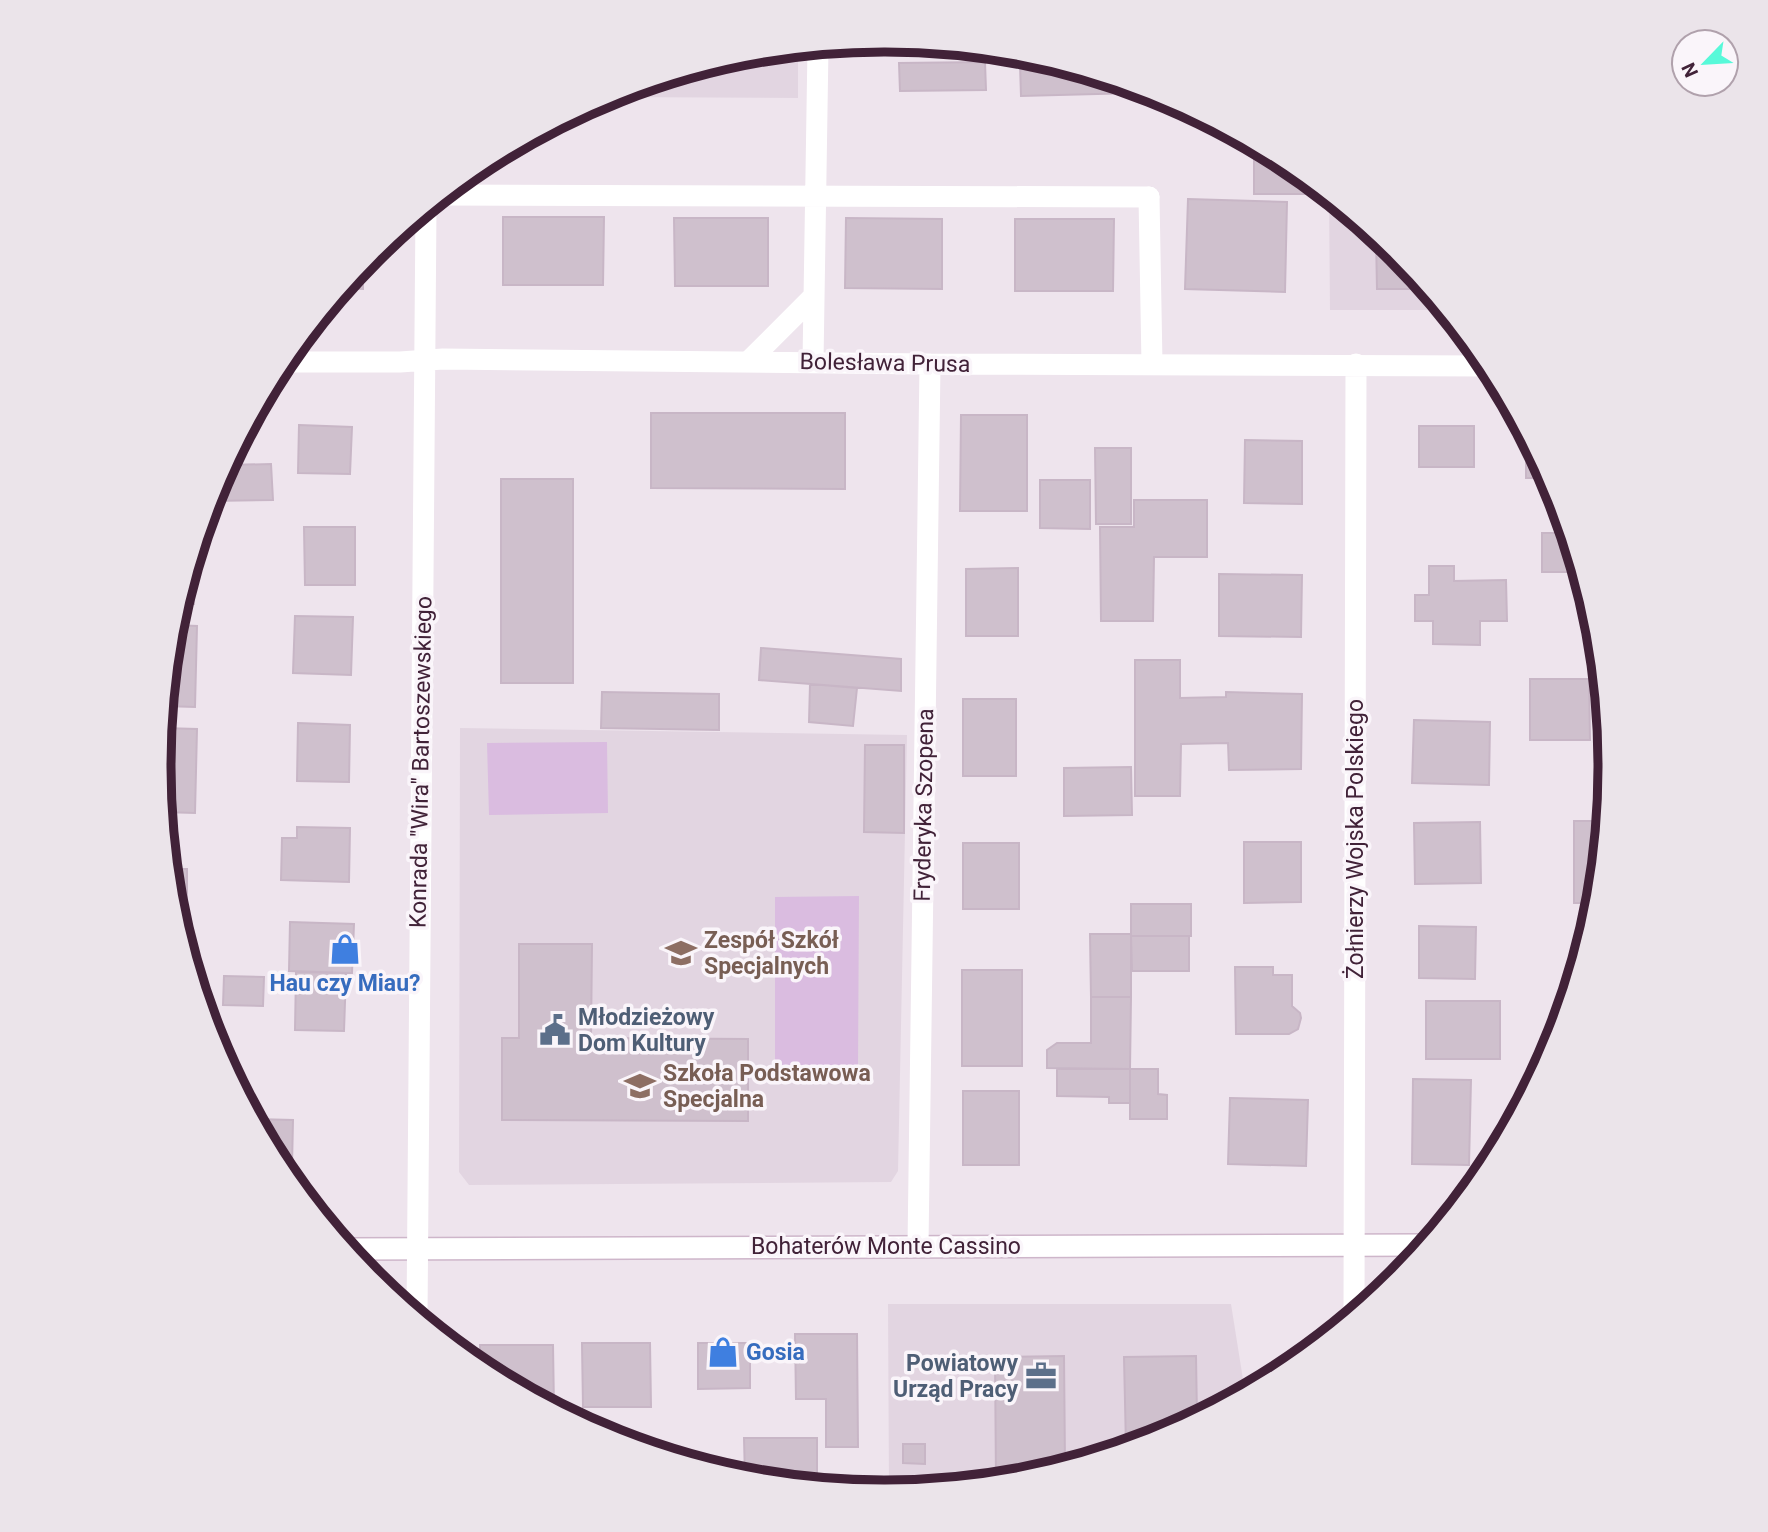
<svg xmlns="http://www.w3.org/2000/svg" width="1768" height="1532" font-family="Roboto,sans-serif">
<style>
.built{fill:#e2d5e1}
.green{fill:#dabce0}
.building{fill:#cfc0cd;stroke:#c8b6c6;stroke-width:2}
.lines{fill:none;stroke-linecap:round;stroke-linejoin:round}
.secondary-casing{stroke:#ceb6ca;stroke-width:24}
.lane{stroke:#fff;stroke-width:21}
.street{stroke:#fff;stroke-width:21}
.secondary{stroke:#fff;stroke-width:21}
.labels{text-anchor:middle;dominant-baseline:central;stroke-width:7;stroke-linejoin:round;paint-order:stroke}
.street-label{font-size:23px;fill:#412238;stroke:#faf5fa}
.education-label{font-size:23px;font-weight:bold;fill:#785e54;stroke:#faf5fa;text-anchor:start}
.shop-label{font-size:23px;font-weight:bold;fill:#366cbe;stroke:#faf5fa}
.service-label{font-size:23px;font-weight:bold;fill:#4e5e75;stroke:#faf5fa;text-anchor:start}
.rim{fill:none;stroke:#412238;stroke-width:9}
</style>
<rect width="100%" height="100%" fill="#eee4ed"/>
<path class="built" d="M798,49V98L604,97L743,54Z
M1329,197L1397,253L1444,310H1330Z
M460,728L907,735L898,1171L891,1182L469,1185L459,1172Z
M888,1304H1231L1245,1392L1161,1437L1025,1478L889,1491Z"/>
<path class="green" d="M607,742L608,813L489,815L487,743Z
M859,896L858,1069H775V897Z"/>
<path class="building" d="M985,62L986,90L900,91L899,63Z
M1056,63L1135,87V93L1021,96L1020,64Z
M1254,145L1288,163L1319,189V194H1254Z
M1188,199L1287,202L1285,292L1185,289Z
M503,217H604L603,285H503Z
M674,218H768V286H675Z
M846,218L942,219V289L845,288Z
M1015,219H1114L1113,291H1015Z
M1376,236L1397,253L1427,289H1377Z
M363,262V289L342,288Z
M651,413H845V489L651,488Z
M961,415H1027V511H960Z
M299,425L352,427L350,474L298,473Z
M1419,426H1474V467H1419Z
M1526,435L1549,478H1526Z
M1245,440L1302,441V504L1244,503Z
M1095,448H1131V524H1096Z
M271,464L273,500L210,501L214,488L226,465Z
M501,479H573V683H501Z
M1040,480H1090V529L1040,528Z
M1134,500H1207V557H1154L1153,621H1101L1100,527H1134Z
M304,527H355V585H305Z
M1542,533H1568L1580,572H1542Z
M195,549L194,604L179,603Z
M1429,566H1454V581L1506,580L1507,621H1480V645L1433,644V621H1415V595H1429Z
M1018,568V636H966V569Z
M1219,574L1302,575L1301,637L1219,636Z
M295,616L353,617L351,675L293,673Z
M172,625L197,626L195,707L164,706Z
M761,648L901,659V691L759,680Z
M1135,660H1180V698L1226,697V692L1302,694L1301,769L1229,770L1228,743L1181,744L1180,796H1135Z
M1530,679H1589L1590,740H1530Z
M810,684L857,688L853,726L809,722Z
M602,692L719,694V730L601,728Z
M963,699H1016V776H963Z
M1414,720L1490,722L1489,785L1412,783Z
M298,723L350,725L349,782L297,781Z
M162,728L197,729L195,813L163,812L158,768Z
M865,745H904V833L864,832Z
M1131,767L1132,815L1064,816V768Z
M1574,821H1604L1596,903H1574Z
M1480,822L1481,883L1415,884L1414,823Z
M297,827L350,828L349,882L281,880L282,838H297Z
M1244,842H1301V902L1244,903Z
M963,843H1019V909H963Z
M168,869H187V903H172Z
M172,903H182V940L172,907Z
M1131,904H1191V936H1131Z
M290,922L354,924L352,973L289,971Z
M1419,926L1476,927L1475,979L1419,978Z
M1090,934H1131V997H1091Z
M1131,936H1189V971H1132Z
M519,944H592L591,1038L748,1039V1121L502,1120V1038H519Z
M1235,967H1273V975H1292V1006L1300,1013L1301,1018L1298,1029L1289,1034H1236Z
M962,970H1022V1066H962Z
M296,972L346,973L344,1031L295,1030Z
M224,976L264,977L263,1006L223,1005Z
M1091,997H1131L1130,1069L1047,1068V1050L1057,1043H1091Z
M1426,1001H1500V1059H1426Z
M1057,1069H1130V1103H1109V1097L1057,1096Z
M1130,1069H1158V1094L1167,1095V1119H1130Z
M1413,1079L1471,1080L1469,1165L1412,1164Z
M963,1091H1019V1165H963Z
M1230,1098L1308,1100L1306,1166L1228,1164Z
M254,1119L293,1120L292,1166H279Z
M795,1334H857L858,1447H826V1399H796Z
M582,1343H650L651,1407H583Z
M698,1343H750V1388L698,1389Z
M480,1345H553L554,1409L480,1369Z
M1064,1356L1065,1466L1025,1478L996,1481L995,1357Z
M1196,1356L1197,1418L1161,1437L1126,1447L1124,1357Z
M744,1438H817V1485L745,1478Z
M903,1444H925V1464L903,1463Z"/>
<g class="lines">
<defs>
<path id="secondary" d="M346,1249L1425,1245"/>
</defs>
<use href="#secondary" class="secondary-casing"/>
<path class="lane" d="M1149,197L1152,364"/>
<path class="street" d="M441,195L1149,197
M281,362H400L443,359L930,364L1489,366
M748,362L814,296
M813,362L818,47
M918,1246L930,364
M1354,1315L1356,364
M417,1317L426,208"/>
<use href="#secondary" class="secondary"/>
</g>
<defs>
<symbol id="shop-bare" viewBox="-9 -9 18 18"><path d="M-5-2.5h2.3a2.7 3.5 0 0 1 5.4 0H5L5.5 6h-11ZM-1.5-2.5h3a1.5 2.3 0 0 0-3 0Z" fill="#3f7fe0" stroke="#faf5fa" stroke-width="2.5" paint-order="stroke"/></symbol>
<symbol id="school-bare" viewBox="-9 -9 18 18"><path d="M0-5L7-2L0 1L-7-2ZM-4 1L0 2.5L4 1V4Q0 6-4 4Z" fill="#8d6e63" stroke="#faf5fa" stroke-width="2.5" paint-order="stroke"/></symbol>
<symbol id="civic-bare" viewBox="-9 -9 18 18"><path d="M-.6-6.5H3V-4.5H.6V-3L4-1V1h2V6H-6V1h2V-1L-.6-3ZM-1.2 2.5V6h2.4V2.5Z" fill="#5c6f8a" stroke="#faf5fa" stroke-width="2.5" paint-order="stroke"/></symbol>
<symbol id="office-bare" viewBox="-9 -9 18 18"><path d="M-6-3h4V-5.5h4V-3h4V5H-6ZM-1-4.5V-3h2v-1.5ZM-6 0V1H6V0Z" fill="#5c6f8a" stroke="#faf5fa" stroke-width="2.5" paint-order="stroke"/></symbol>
</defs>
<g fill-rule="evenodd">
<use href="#shop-bare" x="323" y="927" width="44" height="44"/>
<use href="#school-bare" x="659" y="931" width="44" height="44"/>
<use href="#civic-bare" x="533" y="1008" width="44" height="44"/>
<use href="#school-bare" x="618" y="1064" width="44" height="44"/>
<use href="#shop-bare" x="701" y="1330" width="44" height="44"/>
<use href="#office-bare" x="1019" y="1354" width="44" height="44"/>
</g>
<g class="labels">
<g class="street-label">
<text transform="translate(885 363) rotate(1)">Bolesława Prusa</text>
<text transform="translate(421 762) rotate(-89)">Konrada "Wira" Bartoszewskiego</text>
<text transform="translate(924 805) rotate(-89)">Fryderyka Szopena</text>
<text transform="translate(1355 839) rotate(-90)">Żołnierzy Wojska Polskiego</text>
<text x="886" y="1246">Bohaterów Monte Cassino</text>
</g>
<g class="education-label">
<text x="704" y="940">Zespół Szkół<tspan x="704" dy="26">Specjalnych</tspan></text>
<text x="663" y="1073">Szkoła Podstawowa<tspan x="663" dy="26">Specjalna</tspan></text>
</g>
<g class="shop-label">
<text x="345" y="983">Hau czy Miau?</text>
<text x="746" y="1352" text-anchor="start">Gosia</text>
</g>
<g class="service-label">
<text x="578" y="1017">Młodzieżowy<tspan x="578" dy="26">Dom Kultury</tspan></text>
<text x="1018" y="1363" text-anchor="end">Powiatowy<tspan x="1018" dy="26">Urząd Pracy</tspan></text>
</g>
</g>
<path d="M0 0H1768V1532H0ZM884 52H885A713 713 0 0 1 1598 765V767A713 713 0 0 1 885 1480H884A713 713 0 0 1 171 767V765A713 713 0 0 1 884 52Z" fill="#ebe4ea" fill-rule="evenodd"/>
<path class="rim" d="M884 52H885A713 713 0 0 1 1598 765V767A713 713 0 0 1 885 1480H884A713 713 0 0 1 171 767V765A713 713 0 0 1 884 52Z"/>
<g transform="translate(1705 63) rotate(245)"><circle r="33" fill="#faf5fa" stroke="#b0a1ac" stroke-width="2"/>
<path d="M0-5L12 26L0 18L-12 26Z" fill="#57f9d9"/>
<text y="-10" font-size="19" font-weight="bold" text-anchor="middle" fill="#412238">N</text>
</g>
</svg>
